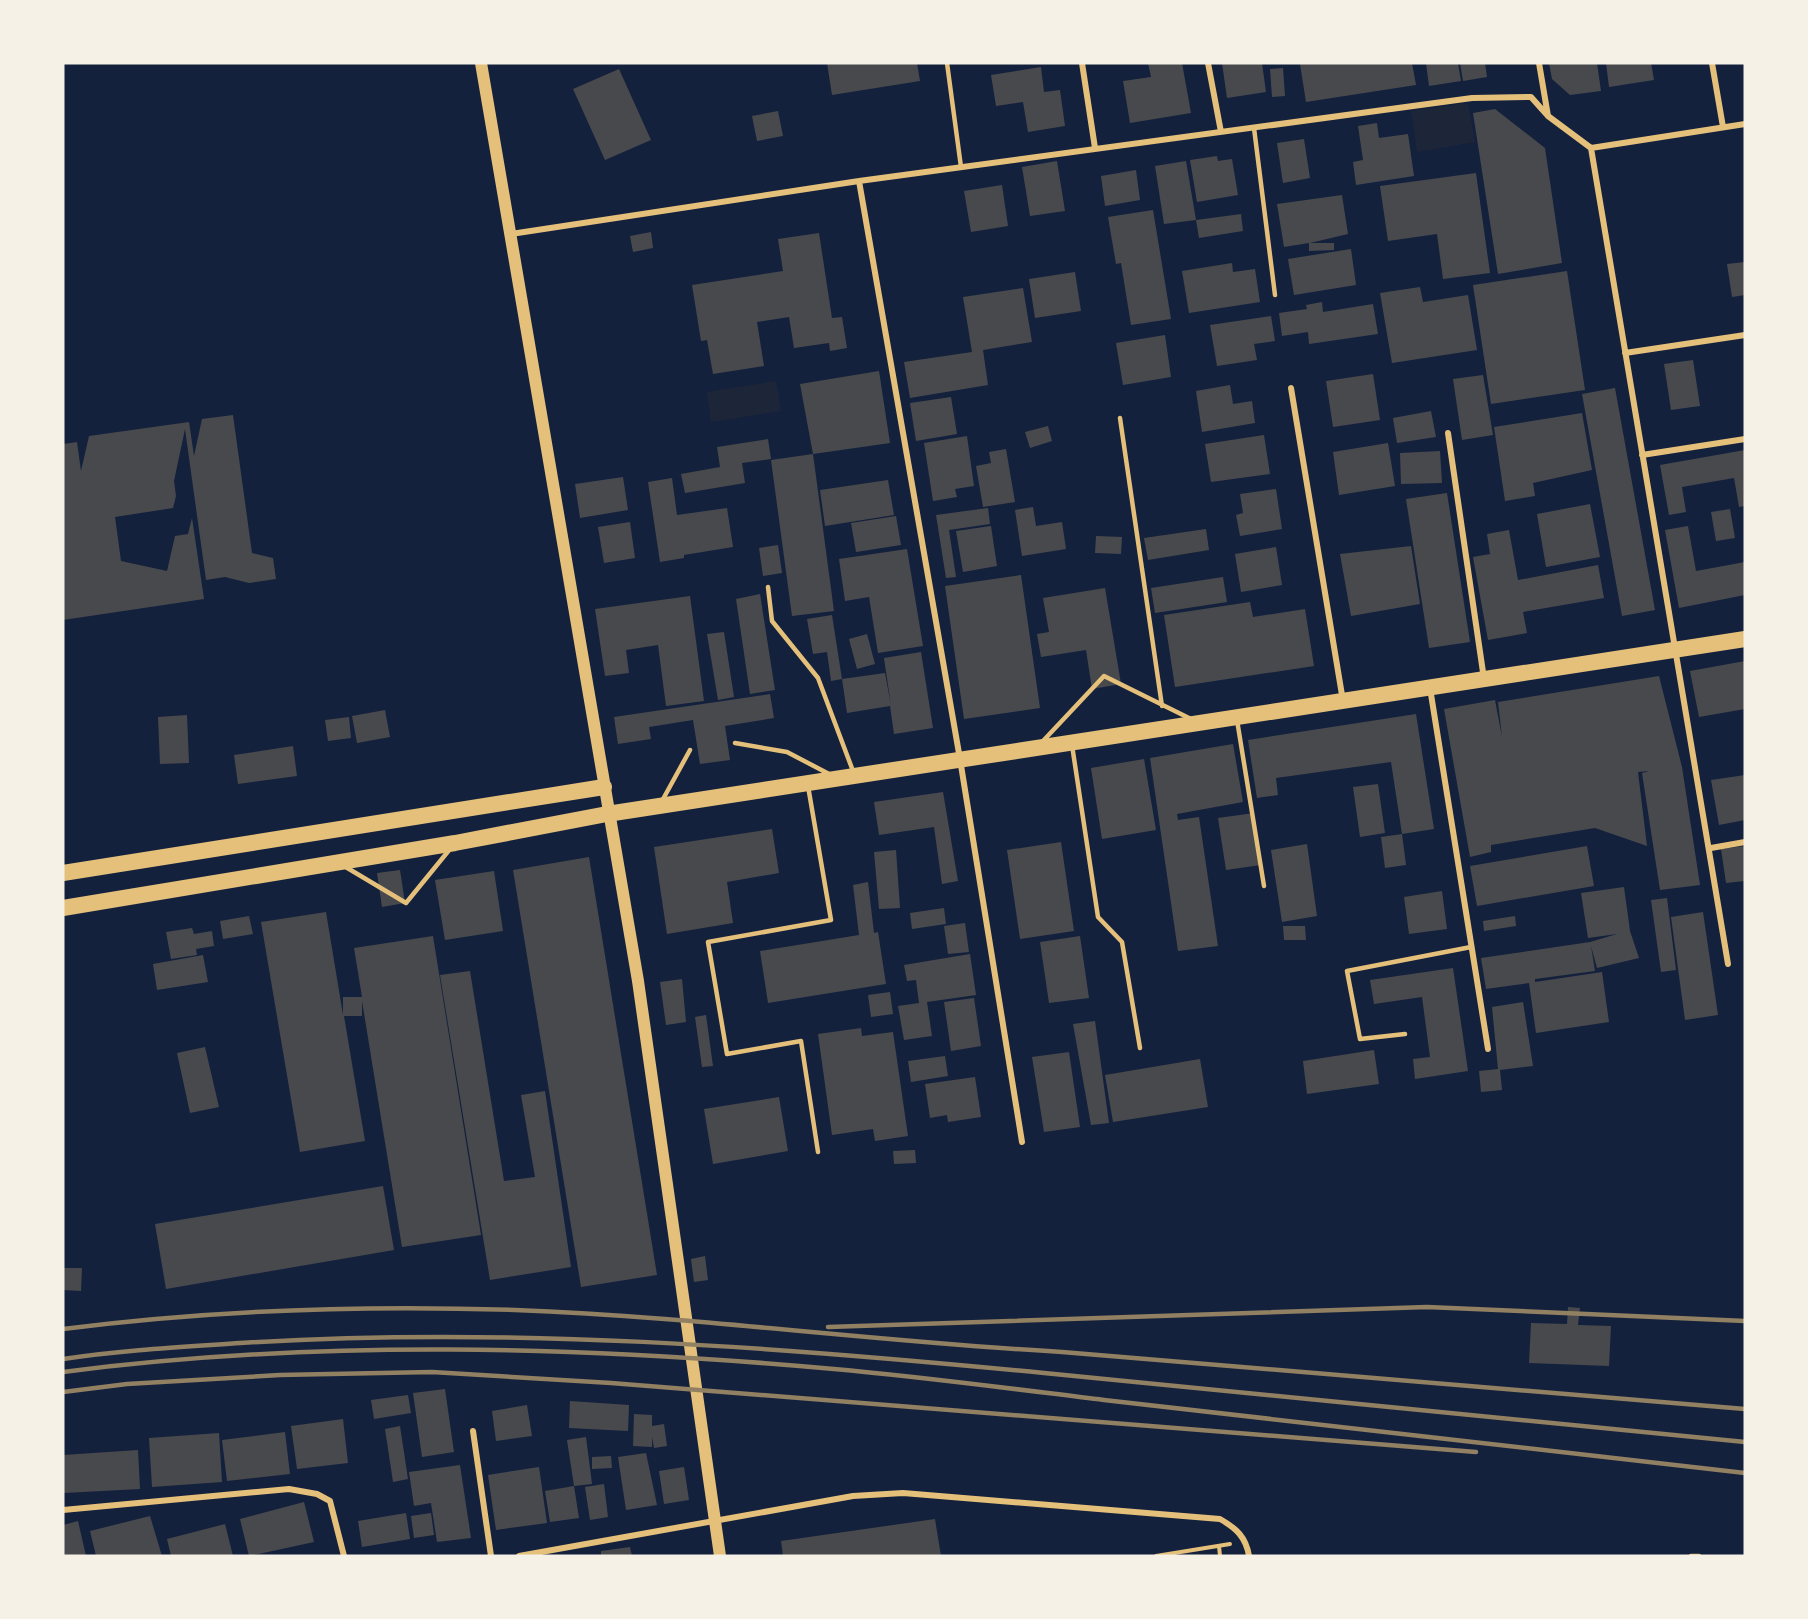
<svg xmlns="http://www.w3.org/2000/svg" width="1808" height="1619" font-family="Helvetica,sans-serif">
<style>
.green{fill:#1d2539}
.building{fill:#48494c}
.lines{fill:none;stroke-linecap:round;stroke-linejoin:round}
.path{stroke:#e5c07b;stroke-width:4}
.service{stroke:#e5c07b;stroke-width:4.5}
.minor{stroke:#e5c07b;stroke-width:6}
.secondary{stroke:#e5c07b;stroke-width:12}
.trunk{stroke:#e5c07b;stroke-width:16}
.rail{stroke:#918062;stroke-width:4.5}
</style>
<rect width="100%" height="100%" fill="#14213d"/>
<path class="green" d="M1468,103L1475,142L1417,152L1411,111Z
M776,381L781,411L711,422L707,392Z"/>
<path class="building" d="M827,63H917L920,81L832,95Z
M1148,63H1182L1191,113L1130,123L1123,81L1151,77Z
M1222,63H1262L1266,92L1227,98Z
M1412,63L1416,85L1306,102L1300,64Z
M1426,63H1458L1461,81L1429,86Z
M1460,63H1485L1487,77L1463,81Z
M1549,63H1597L1601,91L1570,95L1552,79Z
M1606,63H1651L1654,80L1609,87Z
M1041,67L1044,92L1060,90L1065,126L1028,132L1023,102L996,106L991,75Z
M1283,68L1285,96L1272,97L1270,69Z
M619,69L651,140L605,160L573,89Z
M1495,109L1545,148L1562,263L1498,274L1473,113Z
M778,111L783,136L757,141L752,116Z
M1377,123L1379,138L1408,134L1414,176L1356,185L1353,162L1363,160L1358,126Z
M1304,139L1310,178L1283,183L1277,143Z
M1217,156L1218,161L1232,159L1238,195L1197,202L1190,160Z
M1057,161L1065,211L1030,216L1022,167Z
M1186,161L1196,220L1164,224L1155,166Z
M1136,170L1140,200L1105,206L1101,176Z
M1476,173L1490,273L1443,279L1437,234L1388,241L1380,186Z
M1002,185L1008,226L971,232L964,191Z
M1342,195L1348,234L1310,243H1334V250L1309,251V243L1284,247L1277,204Z
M1153,210L1171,319L1131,325L1121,263L1116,264L1108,217Z
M1241,214L1243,231L1199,238L1196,220Z
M651,232L653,248L633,252L630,236Z
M819,233L832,318L842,317L847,348L830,351L829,343L794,348L789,317L757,322L764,366L713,374L707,340L701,341L692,285L783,271L778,239Z
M1351,249L1356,285L1294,295L1288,259Z
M1745,262V295L1732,297L1727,264Z
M1232,263L1233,272L1255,269L1260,302L1189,313L1182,271Z
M1567,271L1585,390L1491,404L1473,285Z
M1075,272L1081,311L1035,318L1029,279Z
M1420,287L1423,302L1468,295L1477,350L1392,363L1380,293Z
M1023,288L1032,342L983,350L988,385L910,398L904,362L972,352L963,297Z
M1322,302L1323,312L1373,304L1378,334L1309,344L1308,332L1282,336L1279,313L1307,309L1306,305Z
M1271,316L1275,341L1254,344L1257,360L1217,366L1210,325Z
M1165,335L1171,377L1123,385L1116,343Z
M1693,360L1700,406L1671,410L1664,364Z
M879,371L890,443L813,454L800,384Z
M1373,374L1380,420L1333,427L1326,381Z
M1483,375L1493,435L1462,440L1453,379Z
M1230,385L1233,404L1252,401L1255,423L1202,432L1196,391Z
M1615,388L1655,610L1622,616L1582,394Z
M951,397L957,434L916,441L910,403Z
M1431,411L1436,437L1397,443L1393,418Z
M1582,413L1592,470L1533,483L1535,496L1505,501L1494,427Z
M233,415L252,553L273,558L276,579L249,583L225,577L206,580L185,429L174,481L176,496L173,508L115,517L121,561L167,571L175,536L188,534L192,518L204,599L63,620V444L77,442L81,471L89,436L189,422L194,456L202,419Z
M1048,426L1052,441L1030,448L1025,432Z
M1264,435L1270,474L1211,482L1205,444Z
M967,436L974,486L955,489L957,497L933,501L924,443Z
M768,439L771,459L742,463L745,483L685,493L681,474L720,467L717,447Z
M1388,443L1395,486L1339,495L1333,452Z
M1006,449L1015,502L983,507L976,466L991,463L989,452Z
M1745,450V506L1739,507L1734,478L1682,487L1686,512L1669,515L1660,465Z
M1440,451L1442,483L1401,484L1400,453Z
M813,454L834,611L792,616L771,460Z
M623,477L628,510L580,518L575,484Z
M672,478L677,515L727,508L733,547L684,555V558L660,562L648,482Z
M888,480L894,515L825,526L820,490Z
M1276,489L1282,529L1240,536L1236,515L1243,513L1240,494Z
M1447,493L1470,642L1429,648L1406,499Z
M1590,504L1600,557L1546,567L1537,514Z
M1033,507L1036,526L1062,522L1066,549L1022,556L1015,510Z
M988,508L990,524L949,530L956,577L946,578L936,515Z
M1730,509L1735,538L1716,541L1711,512Z
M896,516L901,545L856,552L851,523Z
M630,522L635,558L604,563L598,527Z
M991,526L997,566L963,572L956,531Z
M1688,526L1696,571L1745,562V595L1679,608L1665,530Z
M1206,529L1209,550L1148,560L1144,538Z
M1509,530L1518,580L1598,565L1604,598L1523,612L1527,633L1488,640L1473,557L1490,554L1487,534Z
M1096,536L1122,537L1121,554L1095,553Z
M778,545L782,573L763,576L759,548Z
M1411,546L1420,604L1351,616L1340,554Z
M1276,547L1282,585L1241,592L1235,554Z
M907,549L923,646L878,653L869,597L845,601L839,559Z
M1021,575L1040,708L964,719L945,586Z
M1223,577L1227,602L1155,613L1151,588Z
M1105,588L1121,684L1092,689L1086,650L1041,657L1037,634L1049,632L1043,598Z
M760,594L775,690L750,694L736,599Z
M690,596L704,701L666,706L658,645L626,650L629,673L605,676L595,609Z
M1250,602L1253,617L1305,609L1314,666L1175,687L1164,615Z
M832,615L842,679L831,681L827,652L813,654L807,619Z
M724,632L734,697L718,700L707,634Z
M867,634L875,664L857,669L849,639Z
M921,652L933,728L894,734L890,706L847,713L842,679L885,673L891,706L884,658Z
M1745,661V709L1699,717L1690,671Z
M1659,676L1682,767L1700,885L1660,890L1642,773L1649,771L1638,772L1647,846L1595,828L1491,845V852L1470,857L1444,709L1495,700L1502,737L1498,702Z
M770,694L774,718L725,726L730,760L700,764L693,720L649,727L651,739L618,744L614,717Z
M385,710L390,737L357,743L352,716Z
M1416,714L1434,829L1402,834L1391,762L1276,778L1278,795L1257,798L1248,740Z
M187,715L189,763L160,764L158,717Z
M349,717L351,738L328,741L325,720Z
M1233,744L1243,802L1177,814L1178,820L1199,817L1218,946L1178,951L1150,758Z
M293,746L297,776L238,784L234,755Z
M1144,759L1156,830L1102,839L1091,768Z
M1745,775V820L1719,825L1711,780Z
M1378,784L1385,833L1360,837L1353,787Z
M943,792L958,881L942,884L934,827L879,835L874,802Z
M1254,813L1261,865L1226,870L1218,818Z
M772,829L779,873L727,882L733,923L667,934L654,847Z
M1402,834L1406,865L1385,868L1381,837Z
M1061,842L1074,931L1020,939L1007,850Z
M1307,844L1317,916L1282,922L1271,850Z
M1587,846L1594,886L1477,906L1470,866Z
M1745,846V881L1726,883L1721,849Z
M896,850L900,908L879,909L874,852Z
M589,857L657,1275L581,1287L513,870Z
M400,870L405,903L382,907L377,873Z
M494,871L503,931L445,940L435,880Z
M868,882L874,933L878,932L886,984L768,1003L760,951L859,935L853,885Z
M1624,887L1630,931L1639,958L1597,968L1591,946L1595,971L1535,979V982L1602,972L1609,1022L1536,1033L1529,983L1486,989L1481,958L1590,942L1617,934L1588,938L1581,893Z
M1442,891L1447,929L1409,934L1404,897Z
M1667,898L1676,970L1661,972L1651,900Z
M944,908L946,924L912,929L910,913Z
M326,912L343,1015V997H362L354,948L433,936L481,1235L402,1247L362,1001V1016H344L365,1141L300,1152L261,922Z
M1703,912L1718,1015L1685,1020L1671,917Z
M249,916L253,934L223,939L220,921Z
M1515,916L1516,926L1484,931L1483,921Z
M965,923L969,952L948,954L944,926Z
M1283,926H1305L1306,940H1284Z
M192,928L194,934L212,931L214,946L196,949L197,955L171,959L166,932Z
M1080,936L1089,998L1049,1003L1040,942Z
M970,954L976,995L927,1002L932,1036L904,1040L898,1006L919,1003L916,980L907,981L904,965Z
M203,955L208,982L157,990L153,964Z
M1453,968L1468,1071L1415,1079L1413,1059L1430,1057L1422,997L1374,1004L1370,980Z
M470,971L504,1181L535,1177L521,1095L545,1091L571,1267L490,1280L440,975Z
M682,979L686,1022L666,1025L660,982Z
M890,992L893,1014L871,1017L868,995Z
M974,998L981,1046L951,1051L944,1002Z
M1523,1002L1533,1066L1500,1070L1502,1090L1481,1092L1479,1071L1498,1069L1492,1007Z
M706,1015L713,1066L702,1067L695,1017Z
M1095,1021L1109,1123L1091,1125L1073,1024Z
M861,1028L862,1036L893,1032L908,1136L875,1141L873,1129L832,1135L818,1034Z
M205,1047L219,1107L190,1113L177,1053Z
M1374,1050L1379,1084L1307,1094L1303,1061Z
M1069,1052L1080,1127L1044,1132L1032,1057Z
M945,1056L948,1076L911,1082L908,1061Z
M1200,1059L1208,1107L1113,1122L1105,1075Z
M975,1077L981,1117L948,1122L947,1115L930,1118L925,1084Z
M779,1097L788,1151L713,1164L704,1109Z
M915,1150L916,1163L894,1164L893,1151Z
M383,1186L394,1250L166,1289L155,1224Z
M705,1256L708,1280L694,1282L691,1259Z
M63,1268H82L81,1291L63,1290Z
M1568,1307L1580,1308L1578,1325L1611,1326L1609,1366L1529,1363L1531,1323L1567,1324Z
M445,1389L454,1452L422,1457L413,1393Z
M408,1395L411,1413L374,1419L371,1400Z
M570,1401L629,1405L628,1431L569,1428Z
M527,1405L532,1436L496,1441L492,1411Z
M634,1414L652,1415V1426L664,1424L667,1446L654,1448L652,1437V1447L633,1446Z
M343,1419L348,1463L297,1469L291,1426Z
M400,1426L408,1479L393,1482L385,1429Z
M285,1432L290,1474L227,1481L222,1440Z
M219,1433L222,1482L152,1487L149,1438Z
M586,1437L592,1484L574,1486L579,1518L550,1522L545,1491L574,1486L567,1440Z
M138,1450L140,1489L64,1493L63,1455Z
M646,1453L657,1505L626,1510L618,1457Z
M611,1456L612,1468L592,1469V1457Z
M460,1465L471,1538L437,1542L431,1503L414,1506L409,1472Z
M539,1467L547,1523L496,1530L488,1475Z
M684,1467L689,1500L664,1504L659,1471Z
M604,1484L608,1517L590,1520L585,1487Z
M304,1502L314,1542L249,1556L240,1519Z
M406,1513L410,1539L362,1547L358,1521Z
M431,1513L434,1535L414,1538L411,1516Z
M150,1516L162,1556H96L90,1531Z
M935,1519L941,1556H783L781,1541Z
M78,1521L86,1556H63V1525Z
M225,1524L233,1556H171L167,1539Z
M630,1547L632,1556H601V1551Z"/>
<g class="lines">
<path class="path" d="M1219,1546L1220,1556
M1156,1556L1230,1544"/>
<path class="service" d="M947,63L961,167
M1254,128L1275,295
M1120,418L1162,706
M768,587L772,621L818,678L853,771
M1237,720L1264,886
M1043,741L1104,676L1191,719
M735,743L787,752L831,775
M1072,745L1098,917L1122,942L1140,1048
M808,786L831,920L708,942L727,1054L801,1041L818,1152
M662,801L690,750
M344,866L406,903L450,849
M1405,1034L1360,1039L1347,971L1471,947
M1691,1556H1699"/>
<path class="minor" d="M1082,63L1095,148
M1208,63L1221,132
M1539,63L1548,116
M1712,63L1723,127
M1591,148L1745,124
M859,181L960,759L1022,1142
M511,234L859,181L1472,98L1531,97L1548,116L1591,148L1728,964
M1625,353L1745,335
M1291,388L1343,701
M1448,433L1484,679
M1642,455L1745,439
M1430,688L1488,1049
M1711,848L1745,842
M473,1431L491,1556
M63,1510L289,1489L317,1494L330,1501L344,1556
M519,1556L853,1496L903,1493L1220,1519C1236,1528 1246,1537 1249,1556"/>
<path class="secondary" d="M481,63L638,981L720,1556"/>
<path class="trunk" d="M63,873L604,787
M63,908L455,843L607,814L1745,639"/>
<path class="rail" d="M828,1327L1427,1307L1745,1321
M63,1329C212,1310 365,1305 515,1310C698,1317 880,1342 1062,1352L1745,1409
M63,1359C122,1350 181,1347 240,1343C509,1326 777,1347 1044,1373C1278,1396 1511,1419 1745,1442
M63,1372C318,1339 579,1346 834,1369C924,1377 1014,1389 1104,1400C1318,1424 1531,1449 1745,1473
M63,1392L127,1384L280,1375L432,1372L611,1383L1476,1452"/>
</g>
<rect width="1808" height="1619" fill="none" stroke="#f6f1e7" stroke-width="129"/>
</svg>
